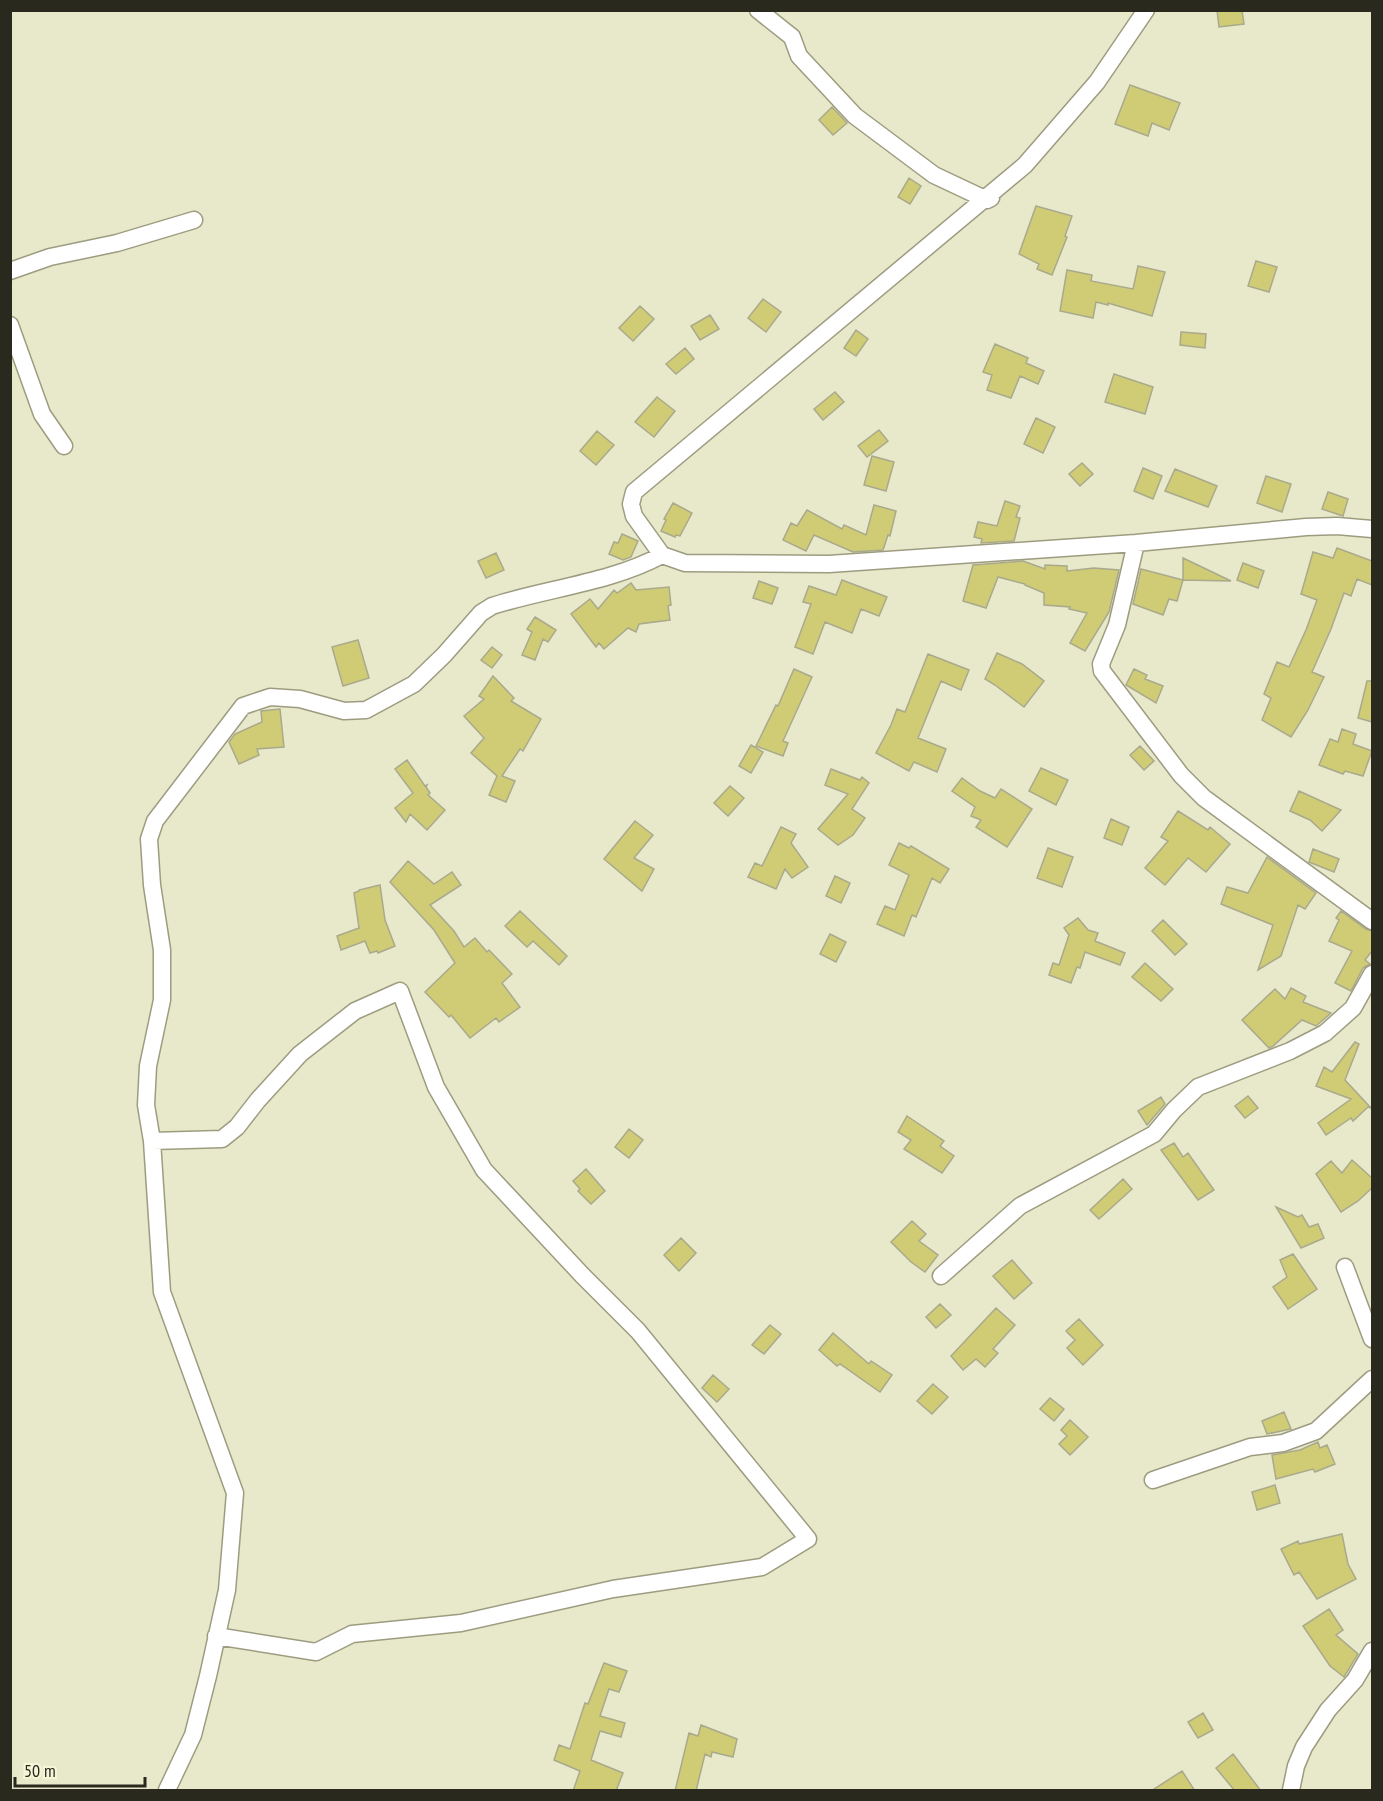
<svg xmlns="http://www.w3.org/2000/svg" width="1383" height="1801" font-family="'PT Sans Narrow',sans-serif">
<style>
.building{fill:#d0cc76;stroke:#a9a98c;stroke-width:1.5}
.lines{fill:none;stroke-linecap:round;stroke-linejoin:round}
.street-casing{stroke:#9d9c80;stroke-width:19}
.street{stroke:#fff;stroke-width:16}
</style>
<rect width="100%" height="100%" fill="#e8e8ca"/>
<path class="building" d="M1217,10H1242L1244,24L1219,27Z
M1130,85L1180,103L1169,130L1152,123L1148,136L1115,124Z
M832,107L847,123L833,135L819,120Z
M909,178L921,186L910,204L898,197Z
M1036,206L1072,216L1065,236L1067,237L1052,275L1037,269L1039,264L1019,254Z
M1256,261L1277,267L1269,292L1248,286Z
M1138,266L1165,272L1152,316L1108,303V305L1096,302L1093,318L1060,311L1067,270L1092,275L1091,281L1133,289Z
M763,299L781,312L766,332L748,318Z
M640,306L654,319L633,341L619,328Z
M710,315L719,329L700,340L691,326Z
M856,330L868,339L856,356L844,348Z
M1181,332L1206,334L1205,348L1180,345Z
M995,344L1028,358L1026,363L1044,371L1038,384L1020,376L1011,398L987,390L992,375L983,372Z
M685,348L694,359L676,374L666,364Z
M1114,374L1153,387L1145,414L1105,402Z
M835,392L844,402L823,420L814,409Z
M657,397L675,411L654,437L635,422Z
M1036,418L1055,427L1043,453L1024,444Z
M879,430L888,441L867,457L858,446Z
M597,431L614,445L596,465L580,451Z
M872,456L894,462L886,491L864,485Z
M1082,463L1093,474L1080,486L1069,474Z
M1143,468L1162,476L1153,499L1134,491Z
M1175,469L1217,486L1208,507L1165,491Z
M1266,476L1291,484L1282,512L1257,503Z
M1328,492L1348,499L1343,516L1322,509Z
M1005,501L1020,506L1016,517L1020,518L1014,541L981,543L982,539L974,537L978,522L997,526Z
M673,503L692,513L680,536L676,535L675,537L661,531L666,520L664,519Z
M874,505L896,511L890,536L888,535L883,550L853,552L814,535L806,551L783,540L791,523L797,526L807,510L842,529L844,525L866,535Z
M622,534L638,541L631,557L623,560L609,554L614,542L618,543Z
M1337,548L1372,561V585L1357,579L1351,596L1344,593L1331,629L1312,672L1324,677L1308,710L1291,737L1262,720L1271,698L1264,694L1277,662L1289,667L1306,630L1317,600L1301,594L1313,552L1333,558Z
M496,553L504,570L486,578L478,561Z
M1183,558L1231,581L1183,580Z
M1023,561L1045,569V565L1067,566V571L1094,568L1119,570L1109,612L1085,651L1070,643L1087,613L1069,609L1070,607L1044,605V593L1025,585V584L998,577L986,608L963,601L973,565Z
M1243,563L1264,571L1258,588L1237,580Z
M1141,569L1183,580L1177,601L1169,599L1163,615L1133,604Z
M842,580L887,597L879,616L861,609L852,633L825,622L813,654L795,647L811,604L803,602L809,586L836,595Z
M759,581L778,588L772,604L753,598Z
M631,583L636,590L669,587L671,605L668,606L670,620L639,624L636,632L628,628L604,649L599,643L596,647L571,614L590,599L598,609L614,590L617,593Z
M535,617L556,630L548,642L543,639L535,660L522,655L532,632L527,629Z
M358,640L369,678L343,686L332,647Z
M492,647L502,655L492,668L481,660Z
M997,653L1022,664L1044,681L1024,707L995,685L985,679Z
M928,654L969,670L961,690L941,681L918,738L946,749L937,772L914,762L909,771L876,753L891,725L897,709L905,712Z
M794,669L812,677L783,741L788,743L783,756L756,746L776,705L778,706Z
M1134,669L1147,675L1145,679L1163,686L1156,703L1126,685Z
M493,676L514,698L511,701L541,719L523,751L520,749L502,776L515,781L506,802L489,795L497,776L471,753L484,738L464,716L484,699L479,696Z
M1367,681H1372V722L1358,718Z
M280,709L284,747L257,749L259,755L239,764L229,742L235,734L262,722L261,711Z
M1342,729L1356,734L1353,744L1372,751L1363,776L1345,771L1343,774L1319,765L1330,739L1338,742Z
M751,745L763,752L751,773L739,766Z
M1140,746L1154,761L1144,770L1130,755Z
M407,760L425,786L427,785L426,787L430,793L428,795L445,810L427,830L410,814L406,822L395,808L413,793L395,769Z
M1041,768L1068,780L1056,805L1029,791Z
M831,769L860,780L862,777L869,783L852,809L865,818L853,835L838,845L818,829L848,794L825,785Z
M962,778L980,791L995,798L1001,789L1032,809L1007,847L976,827L981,820L971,816L975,807L952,791Z
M730,786L744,798L728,816L714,803Z
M1299,791L1341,810L1322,831L1310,820L1290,811Z
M1178,811L1208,830L1210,827L1230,844L1206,872L1188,858L1165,885L1145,868L1168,841L1161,837Z
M1111,819L1129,827L1122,845L1104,838Z
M635,821L653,835L634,858L654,869L642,891L604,859Z
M781,827L796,834L791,843L808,867L792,878L785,869L776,889L748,877L755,863L762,866Z
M899,843L909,848L911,846L949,869L940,883L932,878L916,917L912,915L904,936L877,924L885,906L895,910L909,875L889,865Z
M1048,848L1073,857L1062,887L1037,878Z
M1313,849L1339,859L1334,872L1309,862Z
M1267,857L1316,893L1305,909L1298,905L1281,956L1258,970L1273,925L1221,904L1227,887L1248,893Z
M408,861L434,884L452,872L461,885L430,905L454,931L464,947L475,938L487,952L489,950L512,974L502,983L520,1007L499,1022L496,1018L470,1038L451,1015L449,1017L425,992L455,963L434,930L390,882Z
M835,876L850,883L841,903L826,896Z
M380,885L385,920L395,946L378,953L377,951L370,953L365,941L341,950L337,936L359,928L354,893L359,891V890Z
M520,911L567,956L559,965L533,941L527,947L505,926Z
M1341,911L1366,929L1372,931V951L1365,960L1370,964L1363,968L1351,991L1335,983L1352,951L1329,941L1339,920L1336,918Z
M1078,918L1088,930L1098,933L1095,941L1125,953L1120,965L1085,952L1080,968L1077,967L1071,983L1049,975L1053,963L1059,965L1069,935L1064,928Z
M1163,920L1187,944L1175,955L1152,931Z
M830,934L846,942L836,962L820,954Z
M1145,963L1173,989L1161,1001L1132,977Z
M1291,988L1306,996L1303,1002L1331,1013L1316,1026L1302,1020L1273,1046L1269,1048L1242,1020L1275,989L1285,999Z
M1355,1042L1359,1044L1345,1080L1371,1108L1368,1107L1353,1121L1351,1118L1326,1135L1318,1123L1351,1099L1316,1086L1324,1067L1332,1072Z
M1248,1096L1258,1108L1245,1118L1235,1106Z
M1161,1097L1165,1104L1147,1125L1138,1111Z
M907,1116L944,1141L940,1146L954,1156L942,1173L904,1149L911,1140L898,1132Z
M629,1129L643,1140L629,1158L615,1147Z
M1174,1143L1183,1157L1188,1153L1214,1190L1198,1200L1161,1150Z
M1352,1160L1372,1178V1188L1358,1201L1341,1212L1316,1174L1331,1161L1342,1173Z
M586,1169L605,1191L591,1204L578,1191L580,1189L573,1181Z
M1123,1179L1132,1189L1099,1219L1090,1210Z
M1276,1207L1298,1217L1302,1215L1309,1227L1318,1224L1324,1238L1301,1248Z
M912,1221L926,1234L919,1241L938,1255L925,1272L911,1262L891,1242Z
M681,1238L696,1253L679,1271L664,1255Z
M1293,1254L1317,1289L1288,1309L1273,1287L1287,1277L1280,1260Z
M1012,1260L1032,1283L1014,1299L993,1276Z
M940,1304L951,1315L936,1328L926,1317Z
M996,1308L1015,1325L993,1349L998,1353L985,1367L976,1359L963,1370L951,1356Z
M1079,1319L1103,1345L1083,1365L1067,1348L1075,1340L1066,1331Z
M770,1325L781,1334L764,1354L752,1345Z
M833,1333L869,1364L871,1361L892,1375L880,1392L840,1364L837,1366L819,1350Z
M713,1375L729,1389L717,1402L702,1388Z
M933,1384L948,1397L932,1414L917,1401Z
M1050,1398L1064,1409L1054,1421L1040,1409Z
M1284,1412L1291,1429L1267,1434L1262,1421Z
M1070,1420L1088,1437L1070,1455L1059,1444L1067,1436L1061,1430Z
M1318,1442L1320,1448L1327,1445L1335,1464L1315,1472L1313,1469L1276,1479L1272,1455L1300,1450Z
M1275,1485L1280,1503L1257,1510L1252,1492Z
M1342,1534L1348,1564L1356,1579L1317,1599L1299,1572L1294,1575L1281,1549L1298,1541L1299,1544Z
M1329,1609L1343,1630L1336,1635L1358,1654L1344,1677L1330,1666L1303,1626Z
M604,1663L627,1671L619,1692L609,1689L600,1716L625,1723L621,1737L600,1731L591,1760L623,1773L616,1791H573L580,1771L554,1760L559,1745L570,1749L585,1703L588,1704Z
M1203,1713L1213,1730L1198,1738L1188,1722Z
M701,1725L737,1739L733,1757L712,1752L711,1757L705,1754L696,1791H675L689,1733L698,1736Z
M1233,1754L1261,1791H1235L1216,1768Z
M1182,1771L1195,1791H1151Z"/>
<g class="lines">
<defs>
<path id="street" d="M758,10L792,37L799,56L855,116L934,175L987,200L991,198
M1146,10L1097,82L1025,165L634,492L631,504L634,516L662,555L685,563L829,564L1136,543L1306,527L1337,526L1372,529
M10,271L50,257L117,243L194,220
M10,325L42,414L64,446
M1136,543L1117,625L1101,664L1102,671L1181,775L1204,798L1372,921
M152,1141L222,1139L237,1127L258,1100L300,1054L355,1011L400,991L436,1087L484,1170L582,1275L638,1331L808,1539L762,1567L613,1589L461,1623L352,1634L316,1652L216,1636
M1345,1267L1372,1339
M941,1276L1020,1206L1154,1134L1174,1110L1198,1087L1290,1051L1325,1033L1353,1008L1372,974
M1153,1480L1250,1447L1283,1443L1316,1431L1372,1379
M167,1790L193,1735L208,1676L227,1590L235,1493L162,1292L152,1141L146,1105L148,1066L162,1000V950L152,885L149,839L155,821L243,706L270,697L300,699L344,711L366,710L414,684L444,655L481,613L492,606C548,588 610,583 662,555
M1291,1790L1296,1766L1304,1747L1328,1710L1355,1680L1372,1651"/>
</defs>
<use href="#street" class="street-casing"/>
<use href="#street" class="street"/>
</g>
<rect width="1383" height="1801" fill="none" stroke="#2a291e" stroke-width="24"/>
<path d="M15 1777v9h130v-9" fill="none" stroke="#2a291e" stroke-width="3"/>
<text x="24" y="1777" font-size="18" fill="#2a291e" stroke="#f5f5d7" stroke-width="4.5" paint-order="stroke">50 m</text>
</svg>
